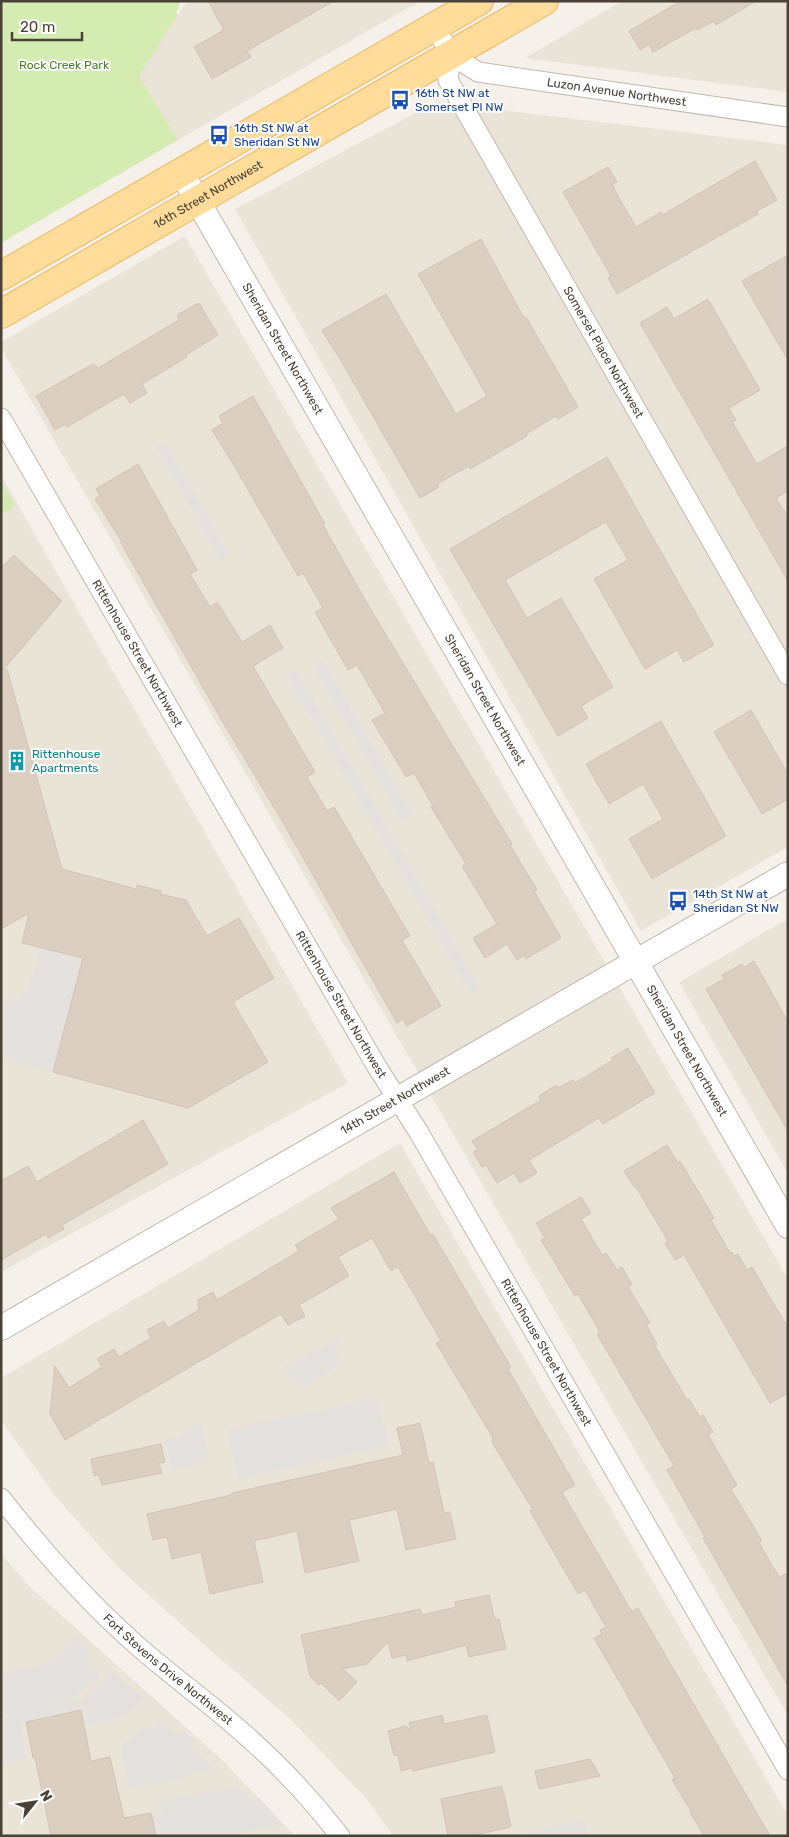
<svg xmlns="http://www.w3.org/2000/svg" width="789" height="1837" font-family="Rubik,sans-serif">
<style>
.residential{fill:#eae3d8}
.green{fill:#d4ebb1}
.parking{fill:#e4e1de}
.building{fill:#dbcfc2;stroke:#d3c4b1}
.lines{fill:none;stroke-linecap:round;stroke-linejoin:round}
.minor-casing{stroke:#c2b9ac;stroke-width:21}
.tertiary-casing{stroke:#c2b9ac;stroke-width:26}
.primary-casing{stroke:#e9b964;stroke-width:30}
.minor{stroke:#fff;stroke-width:19}
.tertiary{stroke:#fff;stroke-width:24}
.primary{stroke:#ffdc99;stroke-width:28}
.labels{text-anchor:middle;dominant-baseline:central;stroke-width:4;stroke-linejoin:round;paint-order:stroke}
.park-label{font-size:12px;fill:#4d7f27;stroke:#fff}
.street-label{font-size:12px;fill:#4a4237;stroke:#fff}
.transit-label{font-size:12px;fill:#164399;stroke:#fff;text-anchor:start}
.culture-label{font-size:12px;fill:#0d838f;stroke:#fff;text-anchor:start}
</style>
<rect width="100%" height="100%" fill="#f5f1ea"/>
<path class="residential" d="M187,1H420L178,140L139,76Z
M622,1H788V92L525,58Z
M436,102L788,145V847L641,931L235,209Z
M185,236L788,1279V1716L1,348V342Z
M1,475L348,1083L1,1272Z
M788,919V1174L679,982Z
M400,1143L788,1816V1836H393L366,1798L289,1718L203,1644L120,1569L56,1497L1,1420V1378Z
M1,1554L30,1587L220,1758L295,1836H1Z"/>
<path class="green" d="M1,1H181L176,13L178,15L139,76L178,140L1,243Z
M1,481L15,505L1,515Z"/>
<path class="parking" d="M159,444L167,446L230,555L220,560L155,446Z
M323,660L398,789L414,814L402,821L313,666Z
M297,671L480,988L470,993L287,676Z
M239,918L274,978L233,1002L268,1062L188,1108L11,1061L1,1051V1005L22,995L28,990L41,948L83,958L90,936H207Z
M340,1337L344,1344L335,1349L342,1363L300,1388L284,1367Z
M378,1398L389,1446L238,1479L227,1430Z
M200,1422L202,1432L211,1460L172,1471L164,1441L173,1439Z
M76,1637L90,1651L86,1658L99,1677L73,1698L64,1703L40,1709L80,1700L94,1690L112,1671L145,1698L128,1714L116,1719L84,1725L80,1710L39,1718V1716H37V1720L20,1723L27,1759L1,1764V1720L12,1718L10,1713L1,1715V1674L46,1663L61,1653Z
M161,1720L178,1734L183,1731L196,1741L192,1746L212,1766L211,1769L163,1782L130,1788L120,1747L141,1729L147,1727L149,1729Z
M240,1787L252,1798H259L283,1824L228,1836H156L152,1815L162,1812L160,1800Z
M583,1819L589,1836H516Z"/>
<path class="building" d="M208,1H334L247,51L251,57L212,79L194,47L224,30Z
M681,1H756L716,25L714,21L697,30L696,28L653,52L649,44L640,50L629,31Z
M755,161L777,200L757,211L758,214L617,294L608,278L611,276L563,192L608,167L617,182L613,184L615,191L636,227L661,212L662,215Z
M481,239L524,318L526,317L578,407L558,419L556,416L526,434L527,436L470,469L469,466L437,484L439,487L420,498L336,352H335L322,330L386,294L456,414L487,396L418,274Z
M788,255V360L742,281Z
M708,299L760,390L729,408L736,420L732,422L757,464L788,446V491L776,498L788,517V581L640,323L667,307L674,319Z
M199,303L218,335L186,355L187,357L142,384L147,393L130,403L124,394L67,427L65,424L55,430L36,396L93,364L98,368L179,320L177,315Z
M253,396L325,524L323,525L365,600L512,844L510,845L537,890L534,891L561,938L526,959L524,955L517,960L507,944L485,958L473,938L497,924L462,866L466,864L431,807L433,806L414,773L406,777L372,720L385,713L357,665L348,670L315,612L323,608L303,573L298,576L236,469L212,430L223,423L219,416Z
M607,457L714,645L684,662L677,650L645,669L594,579L628,560L606,522L550,554L505,580L527,618L561,598L613,687L581,706L588,718L558,736L450,549Z
M138,464L197,570L190,574L210,607L217,602L242,642L270,625L283,648L253,666L315,772L307,777L327,811L334,807L410,936L402,940L441,1006L407,1026L403,1019L397,1023L281,819L225,726L121,543L122,542L95,499L100,495L96,489Z
M14,555L62,601L4,669H7L62,869L136,889L137,885L161,891L160,894L186,900L207,936L239,918L274,978L233,1002L268,1062L188,1108L53,1072L83,958L22,943L29,913L1,929V568Z
M751,710L788,774V799L762,814L714,732Z
M661,721L726,836L652,879L629,839L663,819L643,784L609,804L586,764Z
M754,961L788,1022V1131L706,989L724,979L722,975L742,964L744,967Z
M628,1048L655,1093L603,1124L599,1118L529,1160L537,1173L520,1183L514,1173L497,1183L486,1165L482,1167L473,1152L478,1150L472,1141L541,1100L539,1096L556,1085L558,1088L573,1080L575,1083L613,1060L611,1058Z
M143,1120L168,1164L62,1225L64,1229L48,1238L46,1234L1,1260V1181L28,1166L37,1182Z
M667,1145L678,1163L680,1161L714,1218L711,1220L730,1253L732,1252L734,1256L738,1254L747,1270L752,1267L788,1328V1393L770,1403L684,1255L675,1260L665,1243L668,1241L636,1187L635,1188L624,1171Z
M394,1172L431,1236L433,1234L472,1301L511,1367L508,1369L575,1485L562,1492L632,1612L638,1608L770,1836H704L690,1812L691,1811L672,1780L675,1778L594,1638L602,1634L600,1630L606,1627L585,1590L578,1594L530,1511L533,1510L492,1442L493,1438L436,1343L441,1341L398,1267L391,1271L372,1238L338,1257L349,1276L299,1305L305,1316L288,1325L281,1314L65,1440L50,1414L55,1366L69,1388L102,1367L97,1359L114,1349L119,1357L151,1338L147,1330L164,1321L168,1328L199,1310L198,1300L213,1292L217,1300L299,1251L295,1245L339,1219L331,1208Z
M581,1197L591,1213L581,1219L602,1255L606,1253L617,1270L622,1267L632,1284L628,1287L650,1323L646,1325L657,1344L655,1346L687,1400L689,1399L700,1417L703,1415L713,1432L708,1435L737,1485L731,1489L762,1541L759,1543L779,1577L788,1573V1686L703,1538L705,1537L667,1470L674,1466L597,1334L600,1332L578,1294L575,1296L541,1240L545,1238L536,1223Z
M420,1423L429,1463L433,1462L444,1513L450,1512L456,1539L406,1550L397,1509L349,1520L359,1561L305,1573L297,1531L254,1541L263,1582L210,1594L201,1552L172,1559L167,1537L153,1540L147,1514L232,1495V1493L403,1455L397,1428Z
M161,1444L165,1462L159,1463L162,1473L102,1485L99,1475L94,1476L91,1459Z
M489,1595L495,1620L499,1619L506,1649L469,1657L466,1645L407,1661L406,1655L392,1658L388,1642L367,1664L343,1669L357,1682L339,1701L321,1683L319,1685L310,1676L301,1635L420,1609L422,1615L456,1607L455,1602Z
M81,1710L91,1761L110,1757L124,1818L151,1813L156,1836H51L35,1757L33,1758L26,1722Z
M442,1715L444,1724L487,1715L495,1752L413,1771V1768L401,1771L398,1755L394,1756L388,1731L406,1726L411,1731L409,1723Z
M590,1759L600,1776L539,1789L535,1771Z
M502,1786L511,1827L470,1836H448L441,1799Z"/>
<g class="lines">
<defs>
<g id="minor">
<path id="s1" d="M435,27L451,55L448,80L788,675"/>
<path id="s2" d="M451,55L478,72L788,117"/>
<path id="s3" d="M1,418L377,1067L418,1131L788,1770"/>
<path id="s4" d="M1,1498C41,1549 84,1598 132,1641C165,1671 202,1697 235,1726C274,1759 309,1796 340,1836"/>
</g>
<g id="tertiary">
<path id="s5" d="M181,172L788,1226"/>
<path id="s6" d="M1,1328L788,874"/>
</g>
<g id="primary">
<path d="M1,276L479,1"/>
<path id="s7" d="M1,314L544,1"/>
</g>
</defs>
<use href="#minor" class="minor-casing"/>
<use href="#tertiary" class="tertiary-casing"/>
<use href="#primary" class="primary-casing"/>
<use href="#minor" class="minor"/>
<use href="#tertiary" class="tertiary"/>
<use href="#primary" class="primary"/>
</g>
<defs>
<symbol id="bus-bare" viewBox="-9 -9 18 18"><path d="M-5-6H5V4H4V6H2V4H-2V6H-4V4H-5ZM-3.5-4V0h7V-4ZM-3.5 1.2v1.5H-2V1.2ZM2 1.2v1.5H3.5V1.2Z" fill="#1a4fb4" stroke="#fff" stroke-width="2.5" paint-order="stroke"/></symbol>
<symbol id="building-bare" viewBox="-9 -9 18 18"><path d="M-4-6H4V6H1V3H-1V6H-4ZM-2.5-4.3h1.7v1.8h-1.7ZM.8-4.3h1.7v1.8H.8ZM-2.5-1h1.7V.8h-1.7ZM.8-1h1.7V.8H.8Z" fill="#0f9aa8" stroke="#fff" stroke-width="2.5" paint-order="stroke"/></symbol>
</defs>
<g fill-rule="evenodd">
<use href="#bus-bare" x="386" y="86" width="28" height="28"/>
<use href="#bus-bare" x="205" y="121" width="28" height="28"/>
<use href="#building-bare" x="3" y="747" width="28" height="28"/>
<use href="#bus-bare" x="664" y="887" width="28" height="28"/>
</g>
<g class="labels">
<g class="park-label">
<text x="64" y="65">Rock Creek Park</text>
</g>
<g class="street-label">
<text stroke="none"><textPath href="#s2" startOffset="172">Luzon Avenue Northwest</textPath></text>
<text stroke="none"><textPath href="#s7" startOffset="239">16th Street Northwest</textPath></text>
<text stroke="none"><textPath href="#s5" startOffset="204">Sheridan Street Northwest</textPath></text>
<text stroke="none"><textPath href="#s1" startOffset="371">Somerset Place Northwest</textPath></text>
<text stroke="none"><textPath href="#s3" startOffset="272">Rittenhouse Street Northwest</textPath></text>
<text stroke="none"><textPath href="#s5" startOffset="609">Sheridan Street Northwest</textPath></text>
<text stroke="none"><textPath href="#s3" startOffset="678">Rittenhouse Street Northwest</textPath></text>
<text stroke="none"><textPath href="#s5" startOffset="1014">Sheridan Street Northwest</textPath></text>
<text stroke="none"><textPath href="#s6" startOffset="455">14th Street Northwest</textPath></text>
<text stroke="none"><textPath href="#s3" startOffset="1082">Rittenhouse Street Northwest</textPath></text>
<text stroke="none"><textPath href="#s4" startOffset="240">Fort Stevens Drive Northwest</textPath></text>
</g>
<g class="transit-label">
<text x="415" y="93">16th St NW at<tspan x="415" dy="14">Somerset Pl NW</tspan></text>
<text x="234" y="128">16th St NW at<tspan x="234" dy="14">Sheridan St NW</tspan></text>
<text x="693" y="894">14th St NW at<tspan x="693" dy="14">Sheridan St NW</tspan></text>
</g>
<g class="culture-label">
<text x="32" y="754">Rittenhouse<tspan x="32" dy="14">Apartments</tspan></text>
</g>
</g>
<rect width="789" height="1837" fill="none" stroke="#4a4237" stroke-width="5"/>
<g transform="translate(35 1802) rotate(60)" stroke="#ffffff" stroke-width="4" paint-order="stroke">
<path d="M0-4L9 19L0 12L-9 19Z" fill="#4a4237"/>
<text y="-8" font-size="14" font-weight="bold" text-anchor="middle" fill="#4a4237">N</text>
</g>
<path d="M12 32v8h70v-8" fill="none" stroke="#4a4237" stroke-width="2.5"/>
<text x="20" y="32" font-size="15" fill="#4a4237" stroke="#ffffff" stroke-width="4" paint-order="stroke">20 m</text>
</svg>
